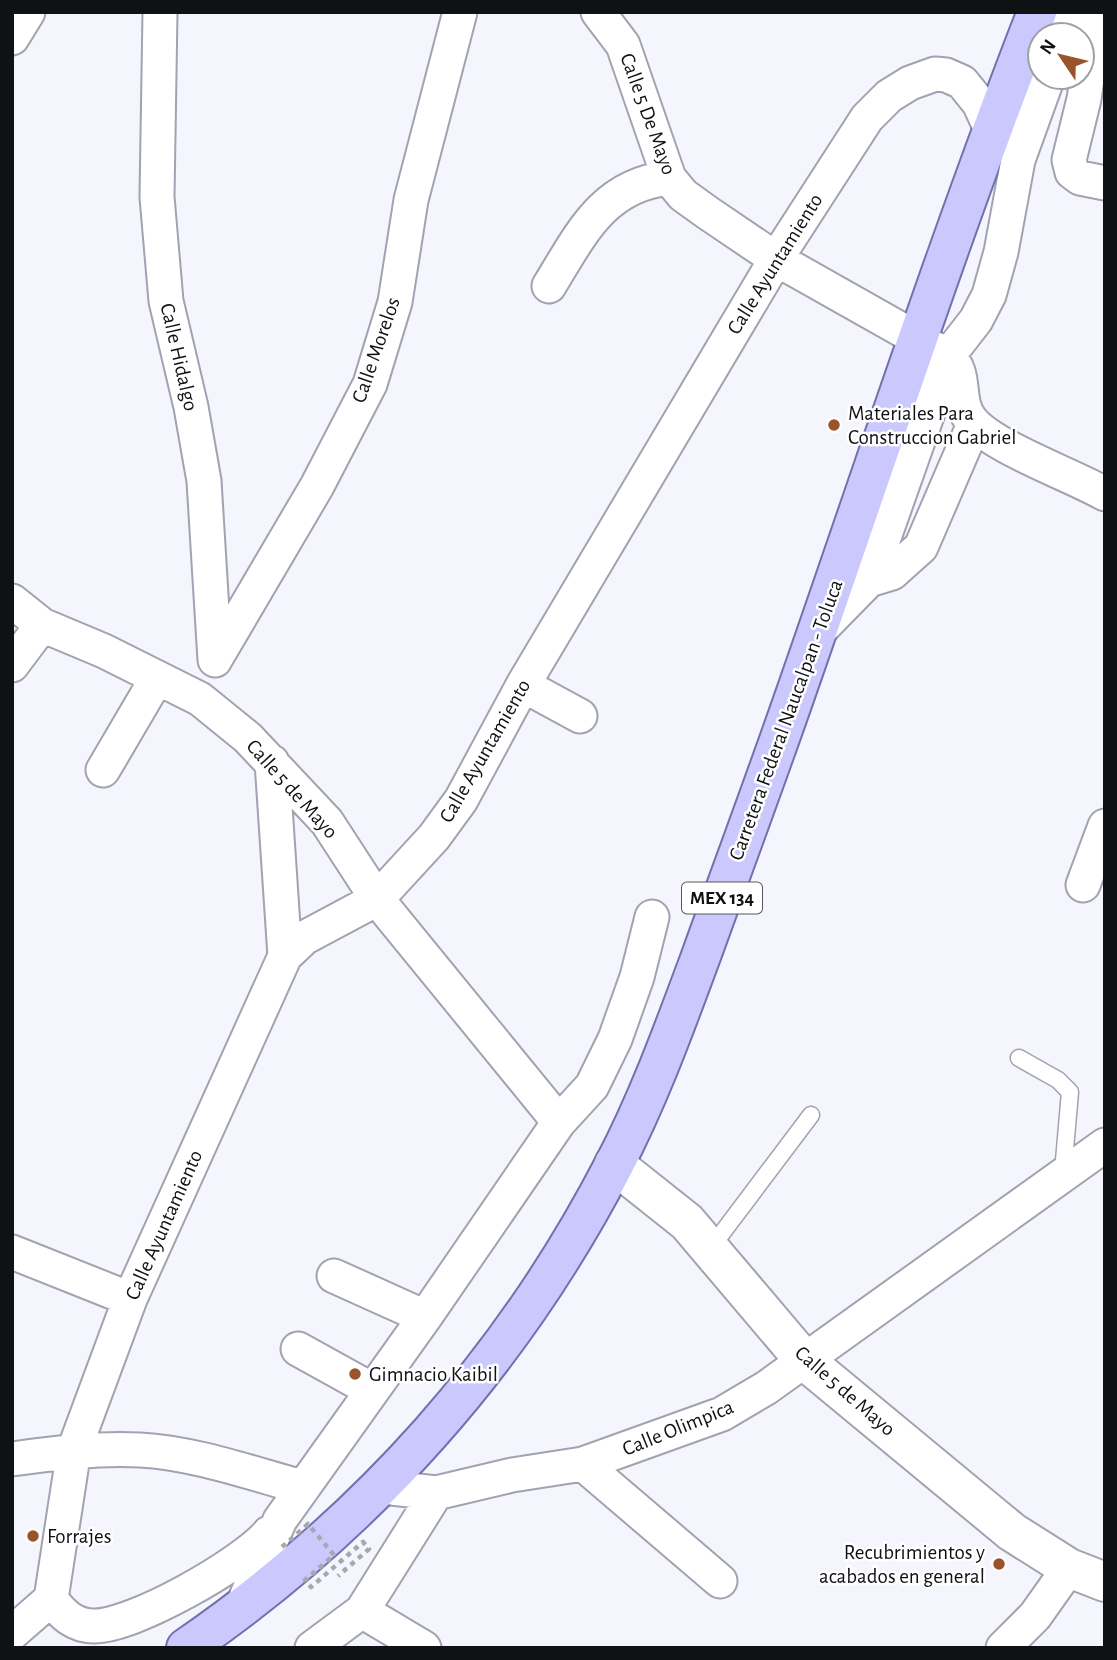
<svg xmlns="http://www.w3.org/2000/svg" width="1117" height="1660" font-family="'Alegreya Sans',sans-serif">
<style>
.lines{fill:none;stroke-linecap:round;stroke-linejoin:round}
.lane-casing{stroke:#a2a2b0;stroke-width:19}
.street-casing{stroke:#a2a2b0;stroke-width:37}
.secondary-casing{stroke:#a2a2b0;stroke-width:42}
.primary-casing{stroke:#7371ac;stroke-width:42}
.lane{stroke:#fff;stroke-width:16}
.street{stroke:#fff;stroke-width:33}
.secondary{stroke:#fff;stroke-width:38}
.primary{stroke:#cbc8fe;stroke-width:38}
.path-bridge{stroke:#a7a8ae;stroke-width:4.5;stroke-dasharray:5 5;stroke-linecap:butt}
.poi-dot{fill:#9a542c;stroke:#fff;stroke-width:2.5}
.labels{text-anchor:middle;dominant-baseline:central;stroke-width:5;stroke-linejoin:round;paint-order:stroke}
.shield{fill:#fff;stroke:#58585b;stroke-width:2}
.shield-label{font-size:19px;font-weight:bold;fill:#101115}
.street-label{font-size:21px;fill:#101115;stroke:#fff}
.poi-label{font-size:21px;fill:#101115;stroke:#fff;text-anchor:start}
</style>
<rect width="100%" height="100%" fill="#f4f5fd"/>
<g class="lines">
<defs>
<path id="lane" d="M1019,1058L1058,1080L1070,1092L1063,1172
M710,1249L811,1115"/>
<path id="street" d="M160,12L157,197L166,301L191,407L204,481L215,660
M598,12L623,45L669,178L683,195L708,213L776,259L948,356C968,374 955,400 971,420C992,447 1072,475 1105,494
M1097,12L1084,99L1069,160L1072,172L1080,178L1105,183
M1065,35L1074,12
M12,38L28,12
M549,286C581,234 603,185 669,178
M869,580L892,573L921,547L974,424
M12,601L42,625L104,651L200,699L248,738L327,822L377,899L559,1122
M817,633L869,580L948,356L976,320L989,295L1001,252L1018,160L1048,77
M216,658L317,486L370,384L395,302L411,200L460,12
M12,665L42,625
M523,685L580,716
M272,762L285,956
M103,770L157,678
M1083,885L1105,826
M12,1252L130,1299
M334,1276L425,1317
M298,1349L372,1390
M12,1459C55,1453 97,1448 140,1450C195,1453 250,1473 302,1487
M583,1464L720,1581
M383,1487L436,1493L512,1475L583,1464L722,1414L766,1388L1105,1145
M51,1599C62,1614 74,1626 94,1626C132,1627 245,1563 269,1533
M240,1611L280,1520L425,1317L559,1122L592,1086L615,1039L637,977L652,917
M362,1611L424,1648
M12,1633L51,1599L74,1450L130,1299L285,956L304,938L377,899L434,837L461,800L523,685L776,259L867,118L889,96L910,83L935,74L946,75L962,82L979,103L991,129
M312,1648L362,1611L436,1493
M1003,1648L1035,1616L1069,1568"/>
<path id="secondary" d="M614,1164L687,1222L804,1360L1012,1532L1069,1568L1105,1582"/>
<path id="primary" d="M186,1648C368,1523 513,1360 614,1165C649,1098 675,1026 701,956C732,870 764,784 794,698C874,469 949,238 1037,12"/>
</defs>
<use href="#lane" class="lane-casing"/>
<use href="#street" class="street-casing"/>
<use href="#secondary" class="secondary-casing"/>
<use href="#primary" class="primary-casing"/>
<use href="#lane" class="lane"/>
<use href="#street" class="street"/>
<use href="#secondary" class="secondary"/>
<use href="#primary" class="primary"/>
<path class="path-bridge" d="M282,1547L308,1524L334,1555L305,1580L311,1587L363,1542L369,1549L338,1576"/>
</g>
<g class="poi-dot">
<circle cx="834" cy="425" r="7"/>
<circle cx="355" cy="1374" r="7"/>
<circle cx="33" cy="1536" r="7"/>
<circle cx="999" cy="1564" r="7"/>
</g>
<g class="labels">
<rect class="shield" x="682" y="882.5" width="80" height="31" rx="5"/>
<g class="shield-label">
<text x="722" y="898">MEX 134</text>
</g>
<g class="street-label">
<text transform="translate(648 114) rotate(70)">Calle 5 De Mayo</text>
<text transform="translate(775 264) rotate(-58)">Calle Ayuntamiento</text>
<text transform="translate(376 350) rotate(-71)">Calle Morelos</text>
<text transform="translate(179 357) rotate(77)">Calle Hidalgo</text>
<text transform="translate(786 720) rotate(-70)">Carretera Federal Naucalpan - Toluca</text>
<text transform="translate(485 751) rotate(-60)">Calle Ayuntamiento</text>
<text transform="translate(292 789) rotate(48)">Calle 5 de Mayo</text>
<text transform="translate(164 1225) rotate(-66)">Calle Ayuntamiento</text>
<text transform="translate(845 1391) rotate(41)">Calle 5 de Mayo</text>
<text transform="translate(678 1428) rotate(-22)">Calle Olimpica</text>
</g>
<g class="poi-label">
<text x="848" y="413">Materiales Para<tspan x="848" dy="24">Construccion Gabriel</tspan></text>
<text x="369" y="1374">Gimnacio Kaibil</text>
<text x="47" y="1536">Forrajes</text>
<text x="985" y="1552" text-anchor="end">Recubrimientos y<tspan x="985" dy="24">acabados en general</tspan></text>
</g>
</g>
<rect width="1117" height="1660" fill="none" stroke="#101115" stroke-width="28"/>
<g transform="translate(1061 56) rotate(305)"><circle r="33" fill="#ffffff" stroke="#9fa0a1" stroke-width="2"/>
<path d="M0-5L12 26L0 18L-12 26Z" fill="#9a542c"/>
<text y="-10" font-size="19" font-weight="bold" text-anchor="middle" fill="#101115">N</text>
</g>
</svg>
